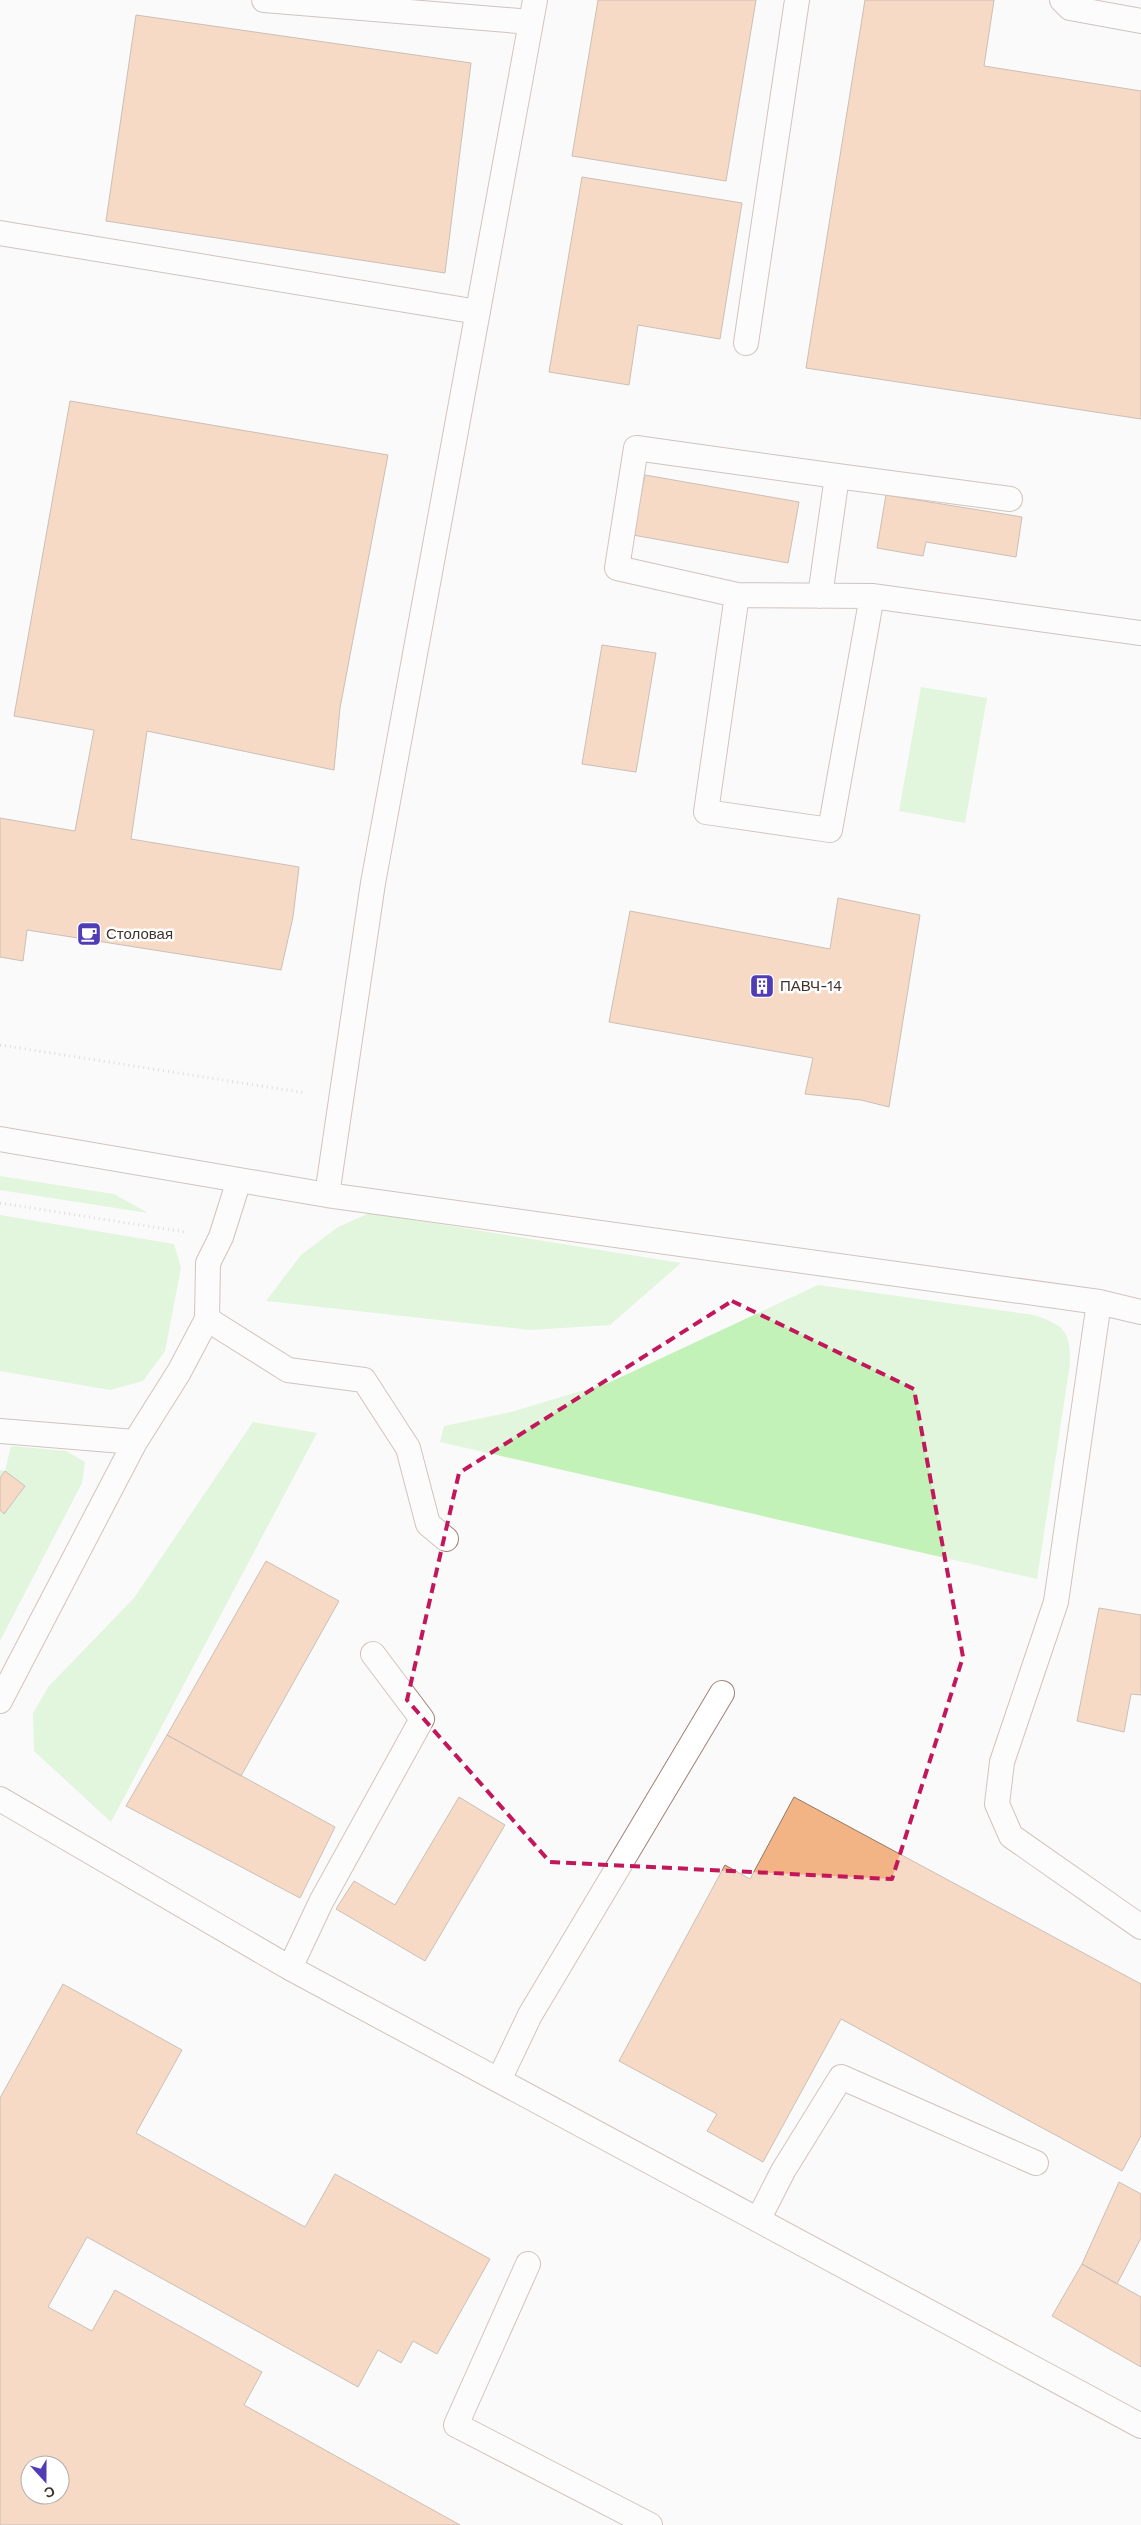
<svg xmlns="http://www.w3.org/2000/svg" width="1141" height="2525" font-family="'Work Sans',sans-serif">
<style>
.green{fill:#c3f2b9}
.building{fill:#f2b485;stroke:#927865;fill-rule:evenodd}
.lines{fill:none;stroke-linecap:round;stroke-linejoin:round}
.lane-casing{stroke:#a18375;stroke-width:26}
.path{stroke:#c1bdbb;stroke-width:3;stroke-dasharray:1 4;stroke-linecap:butt}
.lane{stroke:#fff;stroke-width:24}
.marked{fill:none;stroke:#c2185b;stroke-width:4;stroke-dasharray:10 6;stroke-linejoin:round}
.labels{text-anchor:middle;dominant-baseline:central;stroke-width:5;stroke-linejoin:round;paint-order:stroke}
.poi-label{font-size:15px;fill:#40332d;stroke:#fff;text-anchor:start}
</style>
<rect width="100%" height="100%" fill="#fafafa"/>
<path class="green" d="M921,687L987,698L965,823L899,811Z
M0,1176L114,1194L148,1213L0,1190Z
M370,1213L681,1263L610,1325L530,1330L266,1301L301,1255L338,1227Z
M0,1215L174,1244L181,1268L165,1351L143,1381L110,1390L0,1371Z
M818,1285L1034,1315C1065,1326 1070,1330 1070,1364L1037,1579L440,1442L444,1426L511,1412L608,1383Z
M253,1422L317,1433L111,1822L34,1751L33,1713L49,1686L134,1598Z
M11,1446L66,1451L85,1462L82,1483L0,1641V1470L5,1471Z"/>
<path class="building" d="M598,0H756L726,181L572,156Z
M865,0H994L984,66L1141,91V419L806,368Z
M136,15L471,63L445,273L106,221Z
M582,177L742,203L720,339L638,325L629,385L549,372Z
M70,401L388,455L340,708L334,770L147,731L131,839L299,867L293,917L281,970L27,930L23,961L0,957V818L75,831L94,730L14,716Z
M645,475L799,502L788,563L633,535Z
M886,495L1022,517L1016,557L926,542L923,556L877,548Z
M602,645L656,653L636,772L582,764Z
M838,898L920,915L889,1107L861,1100L805,1094L813,1058L609,1022L630,911L830,949Z
M5,1471L25,1486L4,1514L0,1510V1478Z
M266,1561L339,1601L241,1776L167,1735Z
M1099,1608L1141,1615V1695L1131,1694L1124,1732L1077,1721Z
M167,1735L335,1827L300,1898L126,1806Z
M459,1797L505,1825L425,1961L336,1909L354,1881L395,1905Z
M794,1797L1141,1984V2136L1122,2171L841,2019L763,2162L707,2131L717,2114L619,2061L725,1865L750,1879Z
M63,1984L182,2050L136,2133L305,2227L335,2174L490,2259L437,2354L413,2341L401,2363L378,2350L358,2387L87,2237L48,2307L92,2331L115,2290L262,2372L244,2405L460,2525H0V2098ZM30,2465H60V2495H30Z
M1119,2182L1141,2194V2238L1117,2284L1082,2264Z
M1082,2264L1141,2297V2367L1052,2316Z"/>
<g class="lines">
<defs>
<path id="lane" d="M264,0L531,22L373,883L327,1195
M1062,0L1070,8L1141,21
M531,22L535,0
M0,233L478,312
M746,343L797,0
M837,476L1010,499
M737,595L617,568L636,448L837,476L820,596
M872,596L830,830L706,812L737,595L872,596L1141,633
M0,1139L327,1195L1099,1302L1141,1312
M1099,1302L1056,1602L1002,1762L997,1804L1011,1836L1141,1927
M207,1319L288,1370L364,1380L408,1448L428,1524L446,1539
M0,1431L135,1442
M0,1701L135,1442L179,1372L207,1319L208,1263L221,1237L239,1180
M0,1799L290,1968L1141,2426
M290,1968L321,1902L422,1719L373,1654
M499,2080L530,2015L722,1693
M758,2220L783,2171L841,2077L1036,2163
M528,2264L456,2425L650,2525"/>
</defs>
<use href="#lane" class="lane-casing"/>
<path class="path" d="M0,1045L306,1093
M0,1203L185,1232"/>
<use href="#lane" class="lane"/>
</g>
<path d="M0 0H1141V2525H0ZM732,1301L914,1389L963,1657L892,1879L550,1862L407,1700L459,1473Z" fill="#fafafa" fill-opacity=".55" fill-rule="evenodd"/>
<path class="marked" d="M732,1301L914,1389L963,1657L892,1879L550,1862L407,1700L459,1473Z"/>
<defs>
<symbol id="cafe-square" viewBox="-11 -11 22 22"><rect x="-9" y="-9" width="18" height="18" rx="4" fill="#503cb4" stroke="#fff"/><path d="M-5.5-4.5H6V0H3Q3 3.5 0 3.5H-2.5Q-5.5 3.5-5.5 0ZM3-3.2v2h1.7v-2ZM-6 4.5H4V6H-6Z" fill="#fff"/></symbol>
<symbol id="building-square" viewBox="-11 -11 22 22"><rect x="-9" y="-9" width="18" height="18" rx="4" fill="#503cb4" stroke="#fff"/><path d="M-4-6H4V6H1V3H-1V6H-4ZM-2.5-4.3h1.7v1.8h-1.7ZM.8-4.3h1.7v1.8H.8ZM-2.5-1h1.7V.8h-1.7ZM.8-1h1.7V.8H.8Z" fill="#fff"/></symbol>
</defs>
<g fill-rule="evenodd">
<use href="#cafe-square" x="75" y="920" width="28" height="28"/>
<use href="#building-square" x="748" y="972" width="28" height="28"/>
</g>
<g class="labels">
<g class="poi-label">
<text x="106" y="934">Столовая</text>
<text x="780" y="986">ПАВЧ-14</text>
</g>
</g>
<g transform="translate(45 2480) rotate(159)"><circle r="24" fill="#ffffff" stroke="#b3adab"/>
<path d="M0-4L9 19L0 12L-9 19Z" fill="#503cb4"/>
<text y="-8" font-size="14" font-weight="bold" text-anchor="middle" fill="#40332d">С</text>
</g>
</svg>
